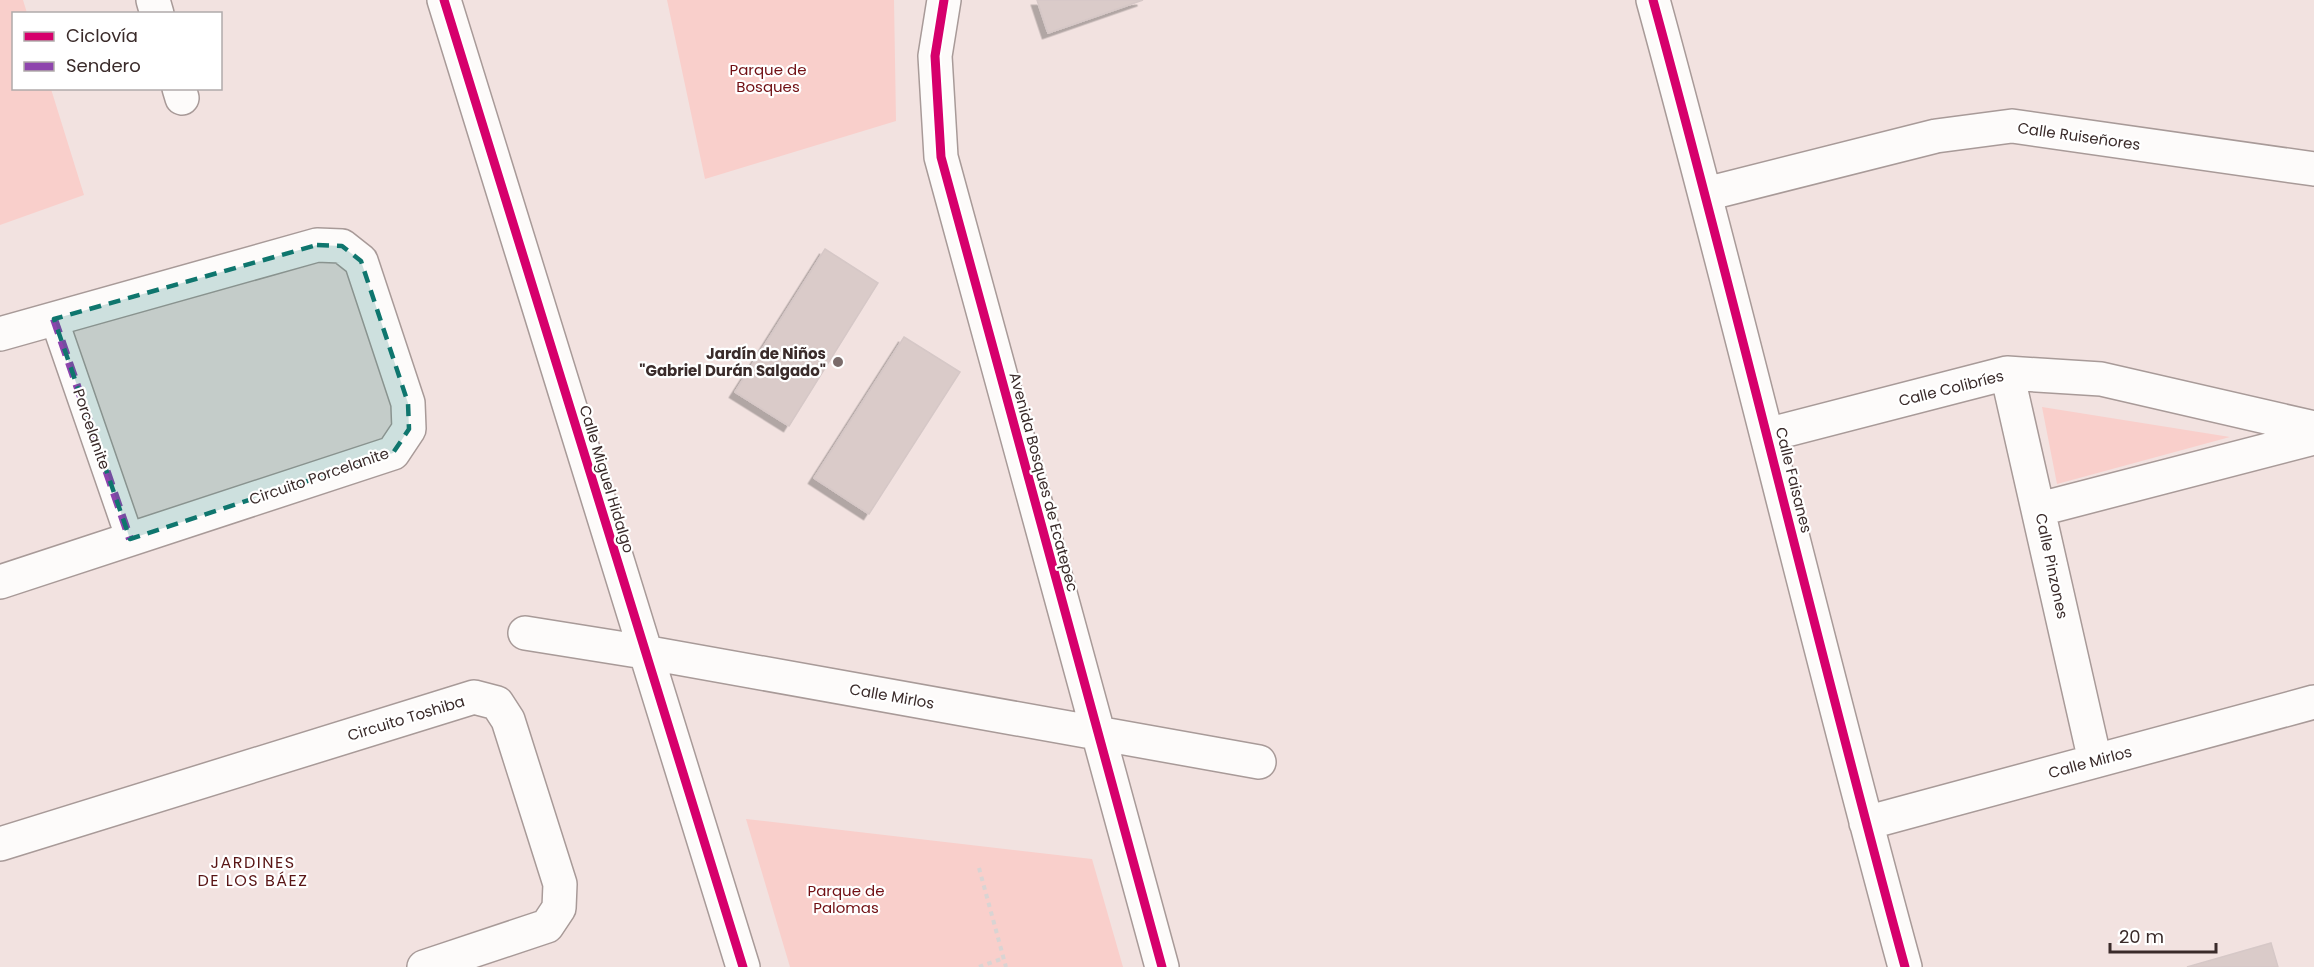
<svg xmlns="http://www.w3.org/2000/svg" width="2314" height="967" font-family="Poppins,sans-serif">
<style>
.green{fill:#f9cfcb}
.building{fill:#dacbc9;stroke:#d6c8c7;stroke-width:1.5;filter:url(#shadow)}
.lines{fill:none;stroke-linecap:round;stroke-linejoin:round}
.pedestrian-casing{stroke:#a89a98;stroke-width:30}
.minor-casing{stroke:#a89a98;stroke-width:36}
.path{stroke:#d9d4d3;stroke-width:4;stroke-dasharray:4.5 4.5;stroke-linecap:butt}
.pedestrian{stroke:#fdfbfa;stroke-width:27}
.minor{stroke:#fdfbfa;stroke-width:33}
.quiet{stroke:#8e44ad;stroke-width:8;stroke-dasharray:15 8;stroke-linecap:butt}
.cycleway-casing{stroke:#fff;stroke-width:13}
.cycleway{stroke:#d6006c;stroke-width:9}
.marked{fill:#0f766e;fill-opacity:0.2;stroke:#0f766e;stroke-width:4.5;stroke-dasharray:12 8;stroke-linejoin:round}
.poi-dot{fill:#7a6b6a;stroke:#fff;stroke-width:2}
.labels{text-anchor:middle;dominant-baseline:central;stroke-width:4.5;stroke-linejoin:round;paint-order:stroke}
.park-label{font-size:15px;fill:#711014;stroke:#fff}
.street-label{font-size:15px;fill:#3a2b2a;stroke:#fff}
.poi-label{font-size:15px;font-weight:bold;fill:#3a2b2a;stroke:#fff;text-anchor:end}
.neighbourhood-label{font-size:16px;letter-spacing:1.5px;fill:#591515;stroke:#fff}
</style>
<defs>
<filter id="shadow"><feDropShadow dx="-5.5" dy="5.5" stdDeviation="0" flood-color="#0004"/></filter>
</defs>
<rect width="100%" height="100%" fill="#f2e2e0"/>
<path class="green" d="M0,0H23L27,13L14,14V88L51,89L84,195L0,225Z
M667,0H894L896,121L705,179Z
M2042,407L2230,437L2057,484Z
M746,819L1092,859L1123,967H790Z"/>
<path class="building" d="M1037,0H1143L1048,33Z
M825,249L878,283L789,426L735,392Z
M904,337L960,372L869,514L814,478Z
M2271,943L2278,967H2187Z"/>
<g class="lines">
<defs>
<path id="pedestrian" d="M54,319L130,539"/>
<path id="minor" d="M153,0L157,14
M444,0L743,967
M944,0L935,56L941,157L1162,967
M1653,0C1741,321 1817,646 1905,967
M179,88L182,98
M1706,194L1936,136L2012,126L2314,169
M0,334L317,245L342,246L361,261L408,403L409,429L393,453L0,582
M2007,373L2095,761
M1767,435L2007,373L2101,379L2314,428
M2040,509L2314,438
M525,633L644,652L1259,762
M1866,823L2314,702
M0,844L474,697L497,703L508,720L560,884L559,908L547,926L424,967"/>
</defs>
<use href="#pedestrian" class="pedestrian-casing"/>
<use href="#minor" class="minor-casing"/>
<path class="path" d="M979,868L1006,967
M979,967L1004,958"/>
<use href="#pedestrian" class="pedestrian"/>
<use href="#minor" class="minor"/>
<path class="quiet" d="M54,319L130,539"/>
<defs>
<path id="cycleway" d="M444,0L743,967
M944,0L935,56L941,157L1162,967
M1653,0C1741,321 1817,646 1905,967"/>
</defs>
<use href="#cycleway" class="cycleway-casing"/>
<use href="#cycleway" class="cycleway"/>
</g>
<path class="marked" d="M317,245L342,246L361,261L408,403L409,429L393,453L130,539L54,319Z"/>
<circle class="poi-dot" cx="838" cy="362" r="6"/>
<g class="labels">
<g class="park-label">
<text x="768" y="69">Parque de<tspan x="768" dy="17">Bosques</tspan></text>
<text x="846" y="890">Parque de<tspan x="846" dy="17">Palomas</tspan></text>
</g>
<g class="street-label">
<text transform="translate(2079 136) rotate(8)">Calle Ruiseñores</text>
<text transform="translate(1951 388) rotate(-14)">Calle Colibríes</text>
<text transform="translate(92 429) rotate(71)">Porcelanite</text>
<text transform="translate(319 476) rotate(-19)">Circuito Porcelanite</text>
<text transform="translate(607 479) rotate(73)">Calle Miguel Hidalgo</text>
<text transform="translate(1794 480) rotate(76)">Calle Faisanes</text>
<text transform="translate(1044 482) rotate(75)">Avenida Bosques de Ecatepec</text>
<text transform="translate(2052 566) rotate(78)">Calle Pinzones</text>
<text transform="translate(892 696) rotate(10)">Calle Mirlos</text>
<text transform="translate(406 718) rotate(-17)">Circuito Toshiba</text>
<text transform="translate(2090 762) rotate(-15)">Calle Mirlos</text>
</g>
<g class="poi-label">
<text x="826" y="353">Jardín de Niños<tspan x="826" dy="17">"Gabriel Durán Salgado"</tspan></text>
</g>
<g class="neighbourhood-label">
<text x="253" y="862">JARDINES<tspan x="253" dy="18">DE LOS BÁEZ</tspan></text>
</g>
</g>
<rect x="12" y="12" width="210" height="78" fill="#ffffff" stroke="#b0aaaa" stroke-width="1.5"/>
<rect x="24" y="32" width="30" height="9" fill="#d6006c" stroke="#b0aaaa" stroke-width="1.5"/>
<text x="66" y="42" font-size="18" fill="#3a2b2a">Ciclovía</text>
<rect x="24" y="62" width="30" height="9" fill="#8e44ad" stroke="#b0aaaa" stroke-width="1.5"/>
<text x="66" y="72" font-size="18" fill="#3a2b2a">Sendero</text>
<path d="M2110 943v9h106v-9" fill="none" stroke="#3a2b2a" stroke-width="3"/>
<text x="2119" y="943" font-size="18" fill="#3a2b2a" stroke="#ffffff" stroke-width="4.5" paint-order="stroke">20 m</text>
</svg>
